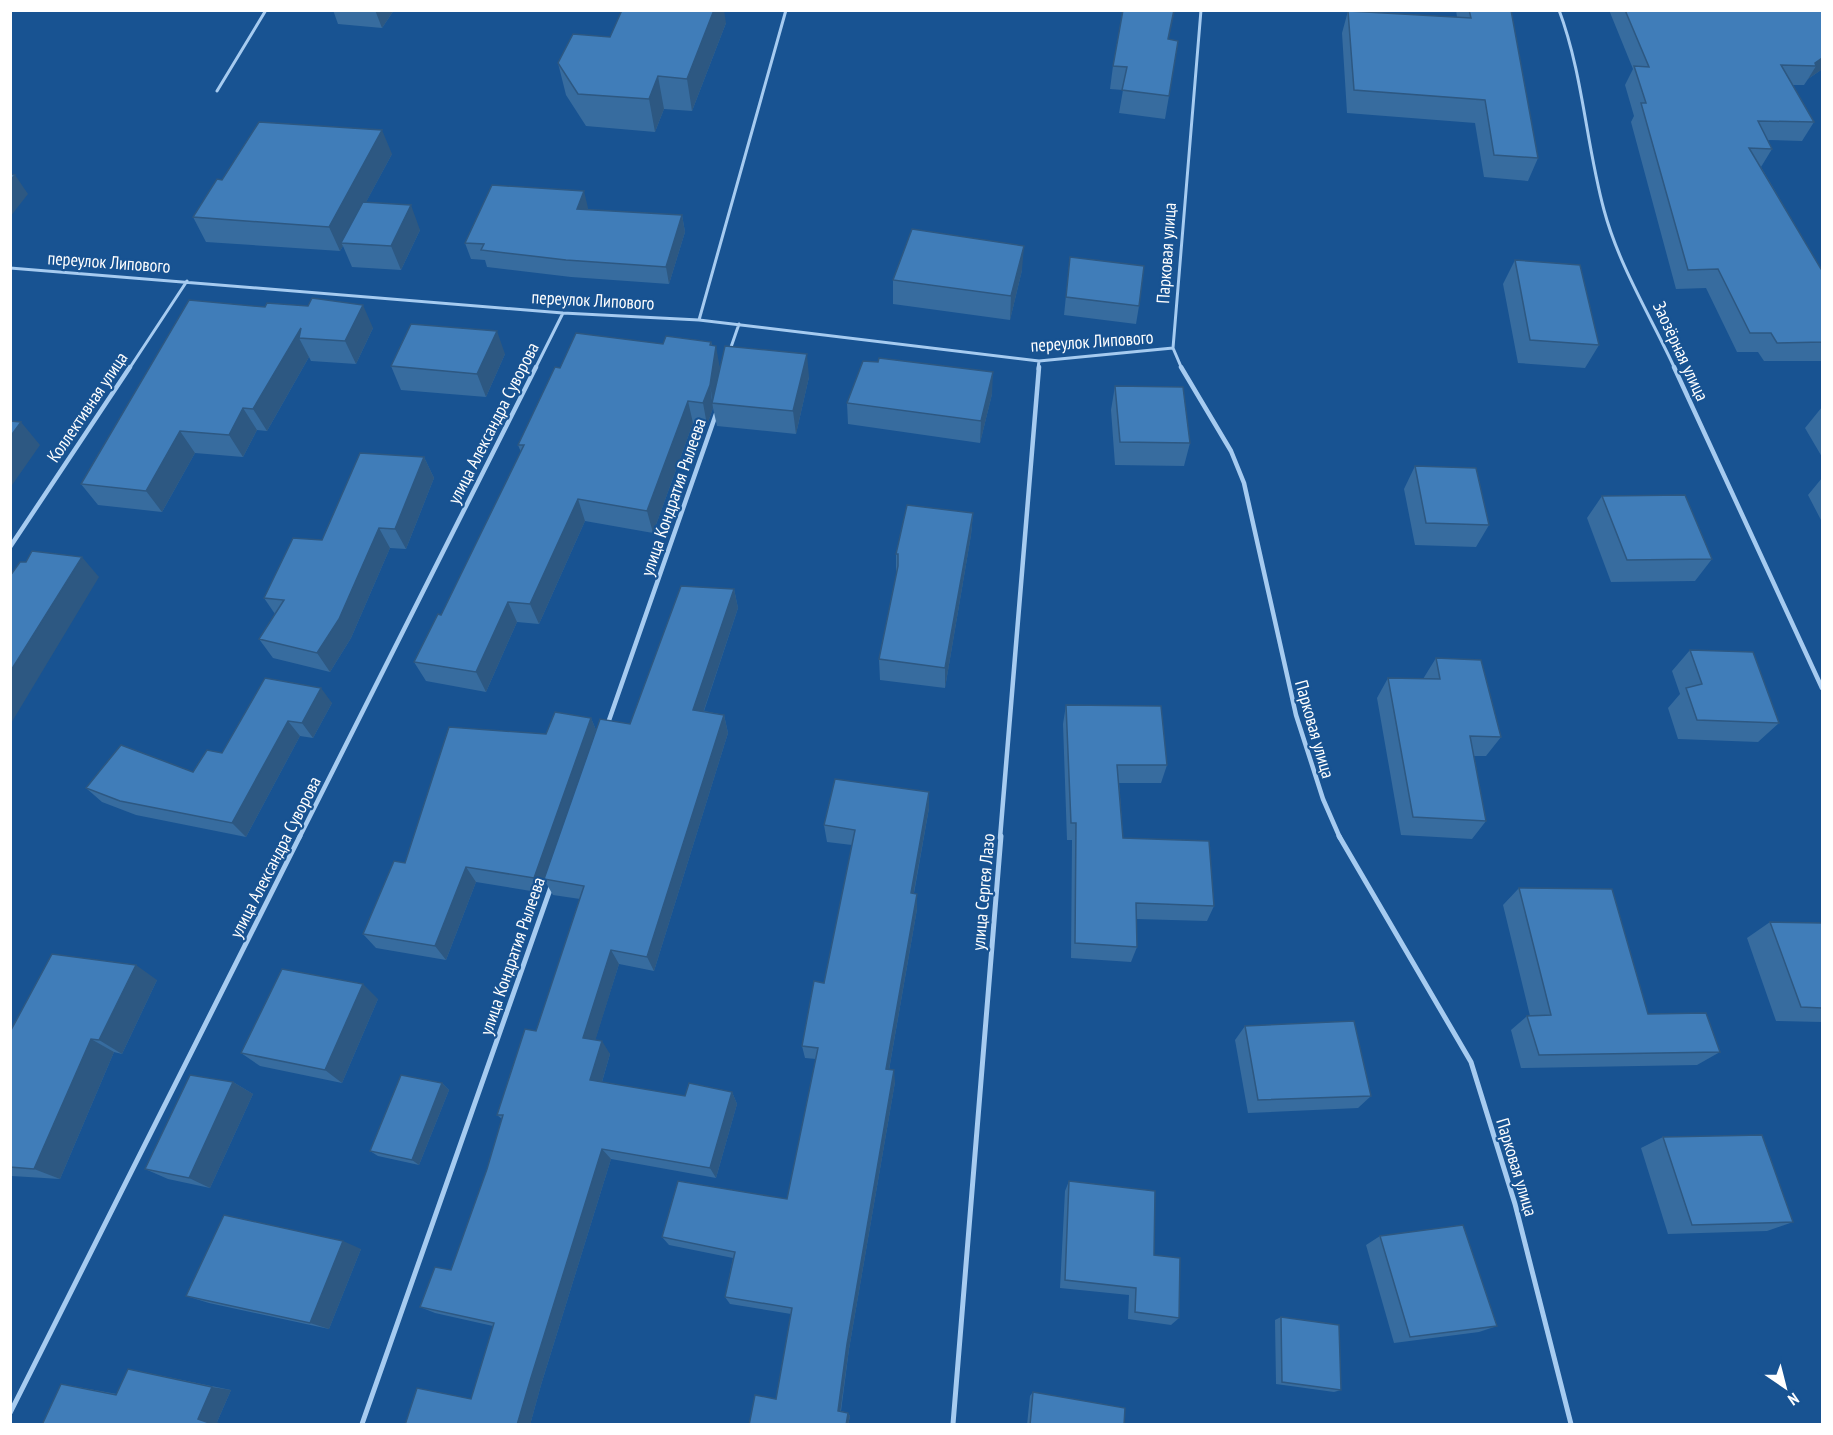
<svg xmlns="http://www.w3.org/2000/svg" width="1833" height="1435" font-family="'PT Sans Narrow',sans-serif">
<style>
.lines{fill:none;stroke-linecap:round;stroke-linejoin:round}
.lane-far2{stroke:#a6cbf0;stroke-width:3}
.lane-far1{stroke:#a6cbf0;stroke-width:4.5}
.lane{stroke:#a6cbf0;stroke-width:5}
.wall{fill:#376c9f}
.shaded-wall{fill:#2d5882}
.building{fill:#407db9;stroke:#2d5882;stroke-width:1.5}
.labels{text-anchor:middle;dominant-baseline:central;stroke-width:4.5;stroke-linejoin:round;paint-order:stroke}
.street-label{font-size:18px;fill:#fff;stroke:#185392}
</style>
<rect width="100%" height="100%" fill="#185392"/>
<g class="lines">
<path class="lane-far2" d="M1559,10C1583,74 1586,144 1604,210C1619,266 1651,317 1675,369
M217,91L266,10
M10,268L563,313L699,320L1039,361L1173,348
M699,320L786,10
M730,350L739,324
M129,369L187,281
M535,369L563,313
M1038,369L1039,361
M1182,369L1173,348L1201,10"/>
<path class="lane-far1" d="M1181,367L1231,451L1244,483L1296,715L1323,799L1340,838
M1674,367L1822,688
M10,547L130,367
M607,726L716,414
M299,838L536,367
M1000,838L1039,367"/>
<path class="lane" d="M1339,836L1471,1062L1515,1204L1571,1424
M10,1413L300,836
M362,1424L552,884
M953,1424L1001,836"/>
</g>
<path class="wall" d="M333,10H394L382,28L338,24Z
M1456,10H1511L1538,158L1528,181L1484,177L1475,123L1347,113L1342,33L1348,11L1457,17Z
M1609,10H1822V73L1821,70L1808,79L1804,85H1792L1814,122L1802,141L1768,140L1772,149L1761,167L1821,269H1822V361H1764L1758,352H1737L1706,288L1676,289L1631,122L1634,116L1625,85L1633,69Z
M726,23L692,111L664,109L655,132L586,126L566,95L558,63L610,37Z
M1169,40V96L1165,119L1119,113L1123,90L1110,89L1113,66Z
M392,154L366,202L420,230L401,270L352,267L343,246L340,251L206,242L193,217Z
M588,208L587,210L682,215L685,232L669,284L571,277L487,267L485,260L471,259L465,243Z
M1070,257L1139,306L1136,324L1064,315Z
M1515,260L1599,345L1585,368L1518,363L1503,284Z
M1022,270L1010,320L893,304V280Z
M189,300L373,328L356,364L311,361L309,357L267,431L257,430L243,457L195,453L162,512L98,505L81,484Z
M711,342L720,368L809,377L796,434L717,426L713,408L707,425L693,423L653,533L585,521L539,624L517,622L486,692L426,681L414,662L441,615L521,452L518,445L560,368L663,344Z
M505,354L486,397L401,390L391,366Z
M878,362L992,394L980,443L848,424L847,403Z
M1115,386L1190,443L1184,466L1115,465L1111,410Z
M1822,407V457L1805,428Z
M424,457L434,478L406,549L390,548L351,638L330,672L273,658L259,639L275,614L264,598L322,540Z
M1415,466L1489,525L1476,547L1415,545L1404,489Z
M1822,478V522L1808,495Z
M1602,496L1712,559L1695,581L1611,582L1587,518Z
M973,513L971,535L945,688L880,680L879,659L896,575V554Z
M734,589L738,608L704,711L724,715L728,733L654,971L619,964L595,1040L610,1054L602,1082L685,1096L732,1092L737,1104L716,1178L611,1159L541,1385L530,1425H405L471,1399L493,1326L435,1313L420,1307L451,1270L487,1169L502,1119L497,1115L536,1031L580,899L553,895L546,883L543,893L476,882L446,960L376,948L363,934L405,863L546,734L591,718L596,730L630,724Z
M1690,650L1779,723L1758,742L1678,739L1668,708L1680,694L1672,671Z
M1436,658L1501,737L1486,756H1474L1486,821L1472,839L1401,835L1377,698L1388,678L1423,679Z
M265,678L332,703L313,738L300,736L246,837L136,815L102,802L86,788L193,772L222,753Z
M1066,705L1167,765L1161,783H1119L1123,838L1214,906L1207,921L1136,919L1137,947L1131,962L1071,958L1072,840H1067L1063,724Z
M929,792V808L914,893L917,909L889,1070L895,1082L849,1349L841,1411L848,1413L850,1416L848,1425H749L776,1399L791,1314L730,1304L725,1297L733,1258L669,1245L662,1237L787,1199L816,1059L805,1058L802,1046L824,983L852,845L827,842L824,825Z
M1519,888L1648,1014L1720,1052L1697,1065L1521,1068L1511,1030L1527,1016H1530L1503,905Z
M1770,922L1822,923V1022L1776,1021L1747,938Z
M157,980L122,1054L114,1052L60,1179L12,1176L10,1178V1032Z
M378,999L342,1083L260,1066L241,1053Z
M1245,1026L1371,1096L1358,1108L1248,1113L1235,1040Z
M233,1082L253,1094L210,1188L168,1179L145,1169Z
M442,1083L449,1090L419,1165L378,1156L370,1151Z
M1663,1137L1793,1222L1767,1231L1668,1234L1641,1148Z
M1069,1181L1154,1255L1179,1318L1171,1325L1128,1319L1129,1295L1060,1288L1065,1191Z
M1380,1236L1497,1326L1479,1332L1394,1343L1366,1245Z
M361,1249L329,1329L209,1303L186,1296Z
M1281,1317L1341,1390L1334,1392L1276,1384L1275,1320Z
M128,1369L231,1390L217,1422L61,1384L117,1394Z
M1033,1392L1124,1425H1027L1030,1396Z"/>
<path class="shaded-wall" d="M375,10H394L382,28Z
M714,10H724L726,23L692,111L687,79Z
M1174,10H1175L1164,62L1168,39Z
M1822,58V68L1821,70L1808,79L1816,66L1815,63Z
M658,76L664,109L655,132L649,99Z
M382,130L392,154L344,243H341L343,246L340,251L329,227Z
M15,175L28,194L10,217V180Z
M584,191L588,208L581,226L577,209Z
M411,205L420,230L401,270L391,246Z
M682,215L685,232L669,284L666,267Z
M1024,246L1022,270L1010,320L1011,296Z
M363,305L373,328L356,364L345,341Z
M301,328L299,338L309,357L267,431L253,409Z
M497,331L505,354L486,397L477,374Z
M711,342L714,358L716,346L720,369L713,403L710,385V345Z
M807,354L809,377L796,434L793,411Z
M993,372L992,394L980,443L981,421Z
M710,385L713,408L707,425L703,403Z
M688,401L693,423L653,533L647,511Z
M243,408L257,430L243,457L229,435Z
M21,422L40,445L10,488V437Z
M180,431L195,453L162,512L146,491Z
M424,457L434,478L406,549L395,529Z
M578,499L585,521L539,624L530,604Z
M973,513L971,535L945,688V668Z
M379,528L390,548L351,638L330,672L317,653Z
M82,557L99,577L10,725V672Z
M734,589L738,608L698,728L693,710Z
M508,602L517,622L486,692L476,672Z
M321,688L332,703L313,738L302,723Z
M724,715L728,733L654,971L647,957Z
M591,718L598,735L544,879L546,883L543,893L534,878Z
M288,721L300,736L246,837L232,823Z
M929,792V808L911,908V893Z
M466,867L476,882L446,960L435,946Z
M917,894V909L887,1081L886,1069Z
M611,950L619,964L592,1051L583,1038Z
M136,965L157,980L122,1054L99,1040Z
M363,984L378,999L342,1083L325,1070Z
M91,1039L114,1052L60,1179L34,1169Z
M602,1041L610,1054L599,1092L590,1080Z
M894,1070L895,1082L849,1349L840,1414L838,1411L847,1344Z
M233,1082L253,1094L210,1188L189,1178Z
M442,1083L449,1090L419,1165L412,1160Z
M732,1092L737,1104L716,1178L710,1168Z
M602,1149L611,1159L541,1385L530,1425H517L530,1381Z
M343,1241L361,1249L329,1329L310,1323Z
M212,1387L231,1390L217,1422L225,1425H215L198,1419Z
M848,1413L850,1416L848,1425H846Z"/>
<path class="building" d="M622,10H714L687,79L658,76L649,99L578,94L558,63L573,34L610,37Z
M1123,10H1174L1168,39L1178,41L1169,96L1122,90L1127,67L1113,66Z
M1469,10H1511L1538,158L1494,155L1485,100L1354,90L1348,11L1471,18Z
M1625,10H1822V58L1815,63L1816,66L1781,65L1814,122L1758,121L1772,149L1749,148L1821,269H1822V342L1777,343L1771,333H1750L1718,269L1688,270L1641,103H1646L1634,66L1649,67Z
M259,122L382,130L329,227L193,217L217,179L222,180Z
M10,174L15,175L10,180Z
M492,185L584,191L577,209L682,215L666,267L566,260L481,250L484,244L465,243Z
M363,202L411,205L391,246L341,243Z
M912,229L1024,246L1011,296L893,280Z
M1070,257L1144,266L1139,306L1066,297Z
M1515,260L1580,265L1599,345L1530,340Z
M312,298L363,305L345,341L299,338L301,328L253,409L243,408L229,435L180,431L146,491L81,484L189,300L265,307L267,303L308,306Z
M411,324L497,331L477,374L391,366Z
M576,333L663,344L666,336L711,342L710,345L716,346L710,385L703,403L688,401L647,511L578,499L530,604L508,602L476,672L414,662L438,614L441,615L524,445H518L555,367L560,368Z
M725,346L807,354L793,411L712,403Z
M879,358L993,372L981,421L847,403L863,361L878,362Z
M1115,386L1183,387L1190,443L1120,442Z
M10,421L21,422L10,437Z
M360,453L424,457L395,529L379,528L339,619L317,653L259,639L284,600L264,598L293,538L322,540Z
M1415,466L1476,468L1489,525L1426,523Z
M1685,495L1712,559L1627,560L1602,496Z
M907,505L973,513L945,668L879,659L898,566V554H896Z
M32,551L82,557L10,672V576L20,562H26Z
M681,586L734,589L693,710L724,715L647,957L611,950L583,1038L602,1041L590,1080L685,1096L689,1083L732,1092L710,1168L602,1149L530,1381L517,1425H405L417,1388L471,1399L494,1323L420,1307L435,1267L451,1270L487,1169L503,1115H497L525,1029L536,1031L584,886L544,879L600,719L630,724Z
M1690,650L1753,652L1779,723L1697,720L1686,688L1702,684Z
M1436,658L1481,660L1501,737L1470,736L1486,821L1413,817L1388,678L1440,679Z
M265,678L321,688L302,723L288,721L232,823L120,801L86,788L121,745L193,772L207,750L222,753Z
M1066,705L1161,706L1167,765H1117L1123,838L1209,841L1214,906L1136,903L1137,947L1075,943L1076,823H1071Z
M555,712L591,718L534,878L466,867L435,946L363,934L394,861L405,863L449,727L546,734Z
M835,779L929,792L911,893L917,894L886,1069L894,1070L847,1344L838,1411L848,1413L846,1425H749L755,1395L776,1399L792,1308L725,1297L735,1252L662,1237L678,1181L787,1199L818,1048L802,1046L814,981L824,983L855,830L824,825Z
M1519,888L1612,889L1648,1014L1706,1013L1720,1052L1539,1055L1527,1016L1551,1015Z
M1770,922L1822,923V1008L1801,1007Z
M52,954L136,965L99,1040L91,1039L34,1169L10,1167V1032Z
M282,969L363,984L325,1070L241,1053Z
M1354,1021L1371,1096L1258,1100L1245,1026Z
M190,1075L233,1082L189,1178L145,1169Z
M401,1075L442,1083L412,1160L370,1151Z
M1762,1135L1793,1222L1692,1225L1663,1137Z
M1069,1181L1155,1191L1154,1255L1180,1258L1179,1318L1135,1312L1136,1288L1065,1280Z
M224,1215L343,1241L310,1323L186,1296Z
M1463,1225L1497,1326L1410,1337L1380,1236Z
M1281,1317L1339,1325L1341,1390L1282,1382Z
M128,1369L212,1387L198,1419L215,1425H42L61,1384L116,1395Z
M1033,1392L1125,1408L1124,1425H1030Z"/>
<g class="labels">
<g class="street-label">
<text transform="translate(1166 253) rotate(-86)">Парковая улица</text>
<text transform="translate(109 262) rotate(4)">переулок Липового</text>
<text transform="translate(593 300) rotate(3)">переулок Липового</text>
<text transform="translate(1092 341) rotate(-4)">переулок Липового</text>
<text transform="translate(1681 351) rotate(65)">Заозёрная улица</text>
<text transform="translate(87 407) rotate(-56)">Коллективная улица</text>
<text transform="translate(493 423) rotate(-63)">улица Александра Суворова</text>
<text transform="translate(673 497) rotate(-71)">улица Кондратия Рылеева</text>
<text transform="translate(1315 729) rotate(74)">Парковая улица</text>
<text transform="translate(275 857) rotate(-63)">улица Александра Суворова</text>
<text transform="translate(983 892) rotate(-85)">улица Сергея Лазо</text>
<text transform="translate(512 956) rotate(-71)">улица Кондратия Рылеева</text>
<text transform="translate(1517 1167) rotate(73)">Парковая улица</text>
</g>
</g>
<rect width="1833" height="1435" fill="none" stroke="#ffffff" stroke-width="24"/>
<g transform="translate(1785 1387) rotate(145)" stroke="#185392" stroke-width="4.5" paint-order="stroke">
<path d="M0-4.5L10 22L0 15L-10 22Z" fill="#ffffff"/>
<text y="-9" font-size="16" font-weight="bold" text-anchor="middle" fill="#ffffff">N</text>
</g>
</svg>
